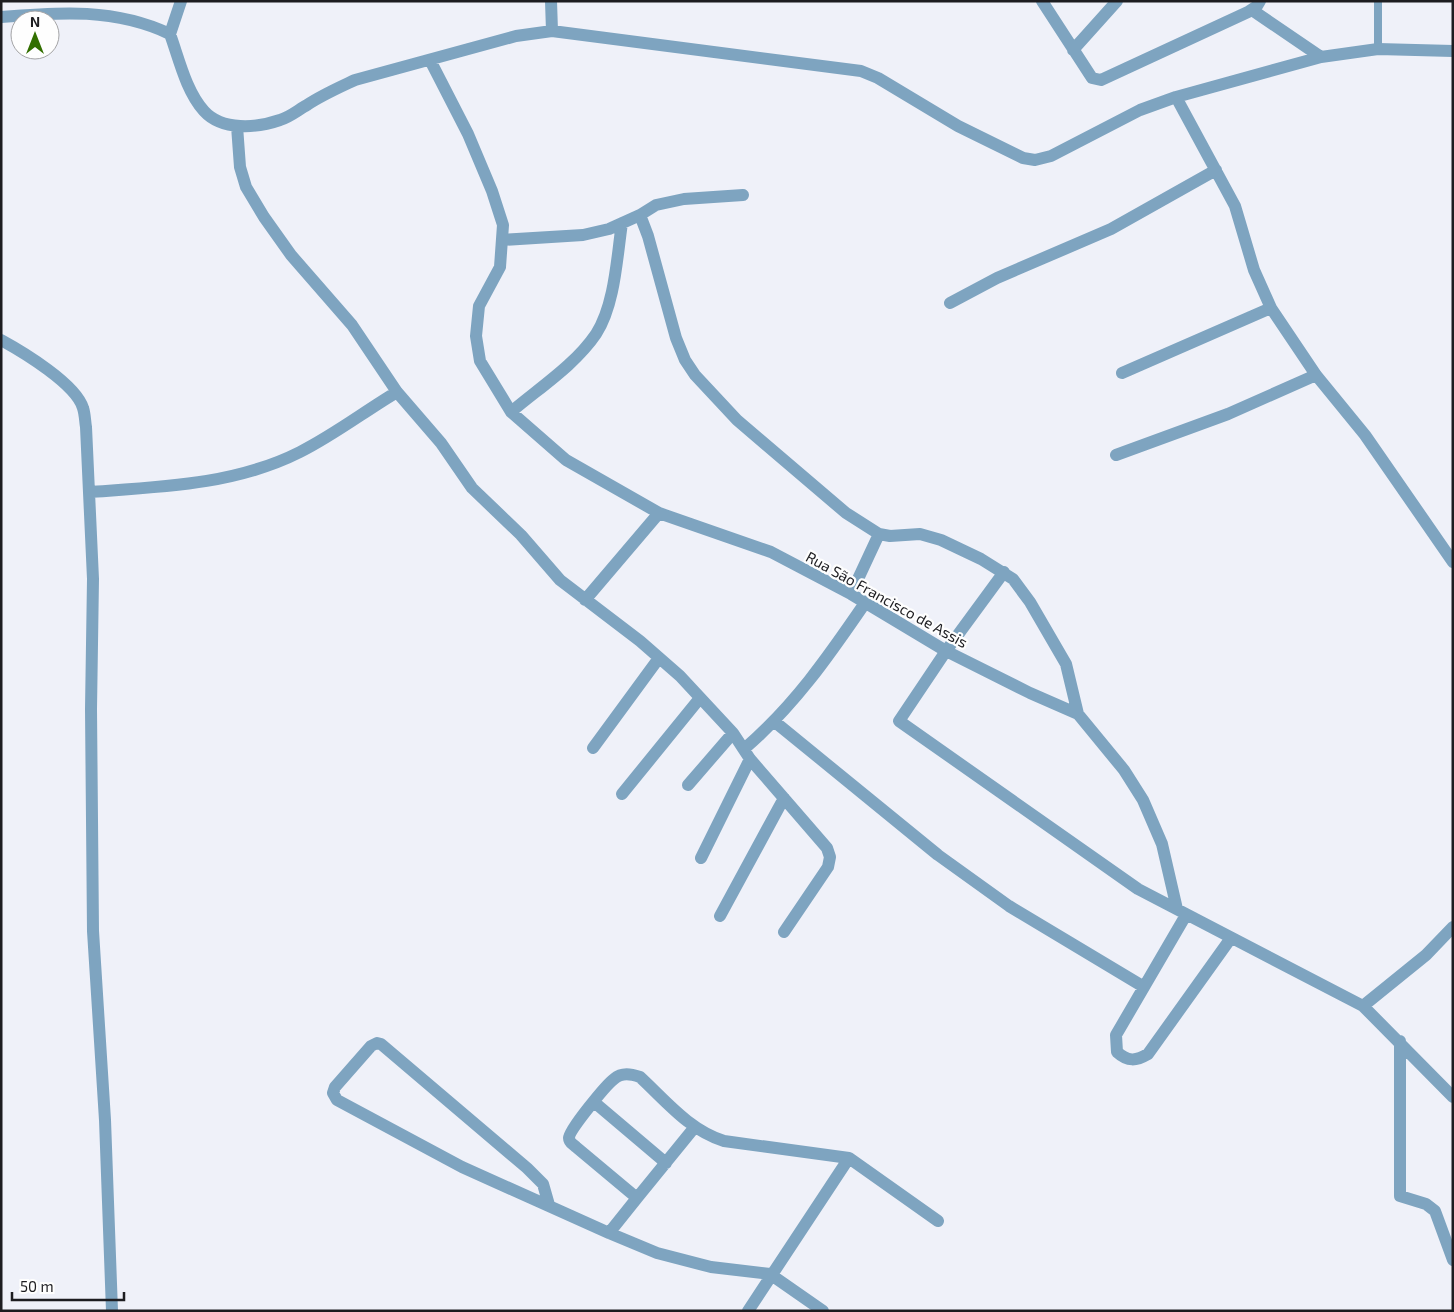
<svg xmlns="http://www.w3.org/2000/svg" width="1454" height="1312" font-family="'Exo 2',sans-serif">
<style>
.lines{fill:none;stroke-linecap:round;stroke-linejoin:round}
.service{stroke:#7ea4c0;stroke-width:8}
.minor{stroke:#7ea4c0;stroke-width:12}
.labels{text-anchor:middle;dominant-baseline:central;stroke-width:4.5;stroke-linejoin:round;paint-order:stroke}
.street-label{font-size:15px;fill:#1d1d21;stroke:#fefefe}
</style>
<rect width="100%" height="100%" fill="#eff1f9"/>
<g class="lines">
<path class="service" d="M1378,1V49"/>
<path class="minor" d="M551,1L552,31
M1042,1L1092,78L1101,80L1248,12L1257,6L1260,1
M1252,10L1321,57
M1,17C60,12 115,8 170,34C179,59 186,91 204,111C222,131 257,128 280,120C290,117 298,110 307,105C322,95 338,88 355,80L516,36L552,31L861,71L878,78L958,126L1023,158L1035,160L1051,156L1140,110L1176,97L1321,57L1378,49L1453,51
M170,34L181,1
M1073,50L1117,1
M430,60L468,134L492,191L503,225L500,267L479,306L476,336L480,361L511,412L566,460L659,513L771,552L851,594L946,651L1030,693L1078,714L1124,770L1143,800L1162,844L1177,909
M1176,97L1235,206L1254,270L1271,308L1316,375L1365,435L1453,562
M237,126L240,167L246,187L264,217L291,255L352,325L397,392L441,443L472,488L521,535L560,580L640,641L680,676L733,733L750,759L827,848L830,857L828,867L784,932
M640,215L656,205L684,199L743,195
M502,240L583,235L609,229L640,215L648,236L676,338L685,360L695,375L737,420L846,513L879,534L890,536L920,534L941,540L981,559L1013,579L1030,602L1066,664L1078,714
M950,303L997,278L1111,229L1216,170
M1,340C23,352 76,384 83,408C85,414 85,421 86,427L93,579L91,709L93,931L105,1120L112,1311
M1122,373L1271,308
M511,412C539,388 575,365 596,334C615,305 617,256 622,223
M1116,455L1228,414L1316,375
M89,492C160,487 235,485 300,452C334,435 365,411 397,392
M1004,572L946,651L899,721L1138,889L1363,1006L1453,1097
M851,594L879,534
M585,600L659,513
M775,722L938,855L1009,906L1144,987L1186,915
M593,748L659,658
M744,749C794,706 828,657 865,603
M688,785L733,733
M622,794L700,698
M701,858L750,759
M720,916L784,798
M1144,987L1116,1035L1117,1052C1128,1062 1136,1061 1148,1054L1231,938
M1363,1006L1426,955L1453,927
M1400,1041V1196L1426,1204L1435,1211L1453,1260
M594,1102L666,1163
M637,1198L694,1128
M549,1205L543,1184L527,1168L381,1044L377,1043L371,1046L335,1087L333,1093L337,1100L462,1167L609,1233L657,1253L711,1267L770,1274L823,1311
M609,1233L637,1198L576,1147C573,1144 569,1143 569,1138C569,1130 606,1085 614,1079C622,1072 631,1074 640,1077C666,1101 689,1130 724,1141L849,1158
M748,1311L849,1158L938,1221"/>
</g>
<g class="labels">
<g class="street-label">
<text transform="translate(887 599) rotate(29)">Rua São Francisco de Assis</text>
</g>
</g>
<rect width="1454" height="1312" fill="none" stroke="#1d1d21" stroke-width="5"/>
<g transform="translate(35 35)"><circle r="24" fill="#fefefe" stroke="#a4a4a6"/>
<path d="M0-4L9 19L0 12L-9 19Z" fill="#326f00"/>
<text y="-8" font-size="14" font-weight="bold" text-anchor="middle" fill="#1d1d21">N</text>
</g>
<path d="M12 1292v8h112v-8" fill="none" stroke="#1d1d21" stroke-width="2.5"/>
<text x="20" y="1292" font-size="15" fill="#1d1d21" stroke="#fefefe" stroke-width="4" paint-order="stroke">50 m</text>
</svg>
